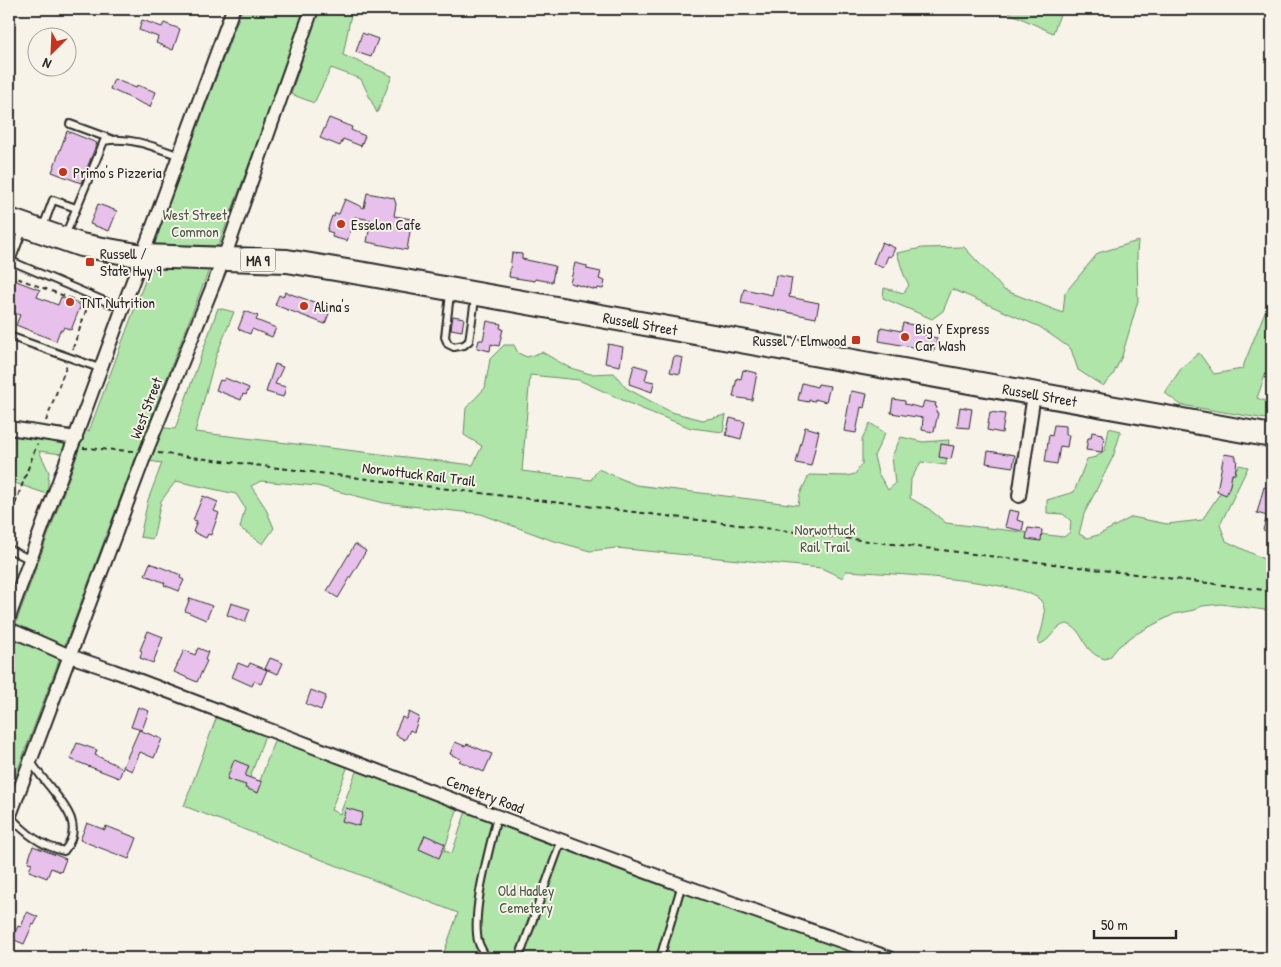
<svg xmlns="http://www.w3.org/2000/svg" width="1281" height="967" font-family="'Patrick Hand',sans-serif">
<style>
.green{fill:#afe5a8;stroke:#6d886a}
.building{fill:#e7c1eb;stroke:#2b2b2b}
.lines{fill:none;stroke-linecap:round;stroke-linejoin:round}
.lane-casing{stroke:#2b2b2b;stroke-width:10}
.street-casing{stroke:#2b2b2b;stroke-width:16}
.highway-casing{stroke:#2b2b2b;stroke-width:26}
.path{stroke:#2b2b2b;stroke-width:2;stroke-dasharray:5 4;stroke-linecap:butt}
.lane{stroke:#f7f3e8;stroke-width:6}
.street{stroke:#f7f3e8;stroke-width:12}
.highway{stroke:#f7f3e8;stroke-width:22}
.poi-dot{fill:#c8321e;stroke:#f7f3e8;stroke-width:2}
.labels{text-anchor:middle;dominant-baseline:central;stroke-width:4;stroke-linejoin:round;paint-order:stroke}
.shield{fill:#f7f3e8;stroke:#686764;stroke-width:1}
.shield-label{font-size:14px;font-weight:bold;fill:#2b2b2b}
.poi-label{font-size:15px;fill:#2b2b2b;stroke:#f7f3e8;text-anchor:start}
.park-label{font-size:15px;fill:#4c5a4a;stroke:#f7f3e8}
.street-label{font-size:15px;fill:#2b2b2b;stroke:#f7f3e8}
</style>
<rect width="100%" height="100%" fill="#f7f3e8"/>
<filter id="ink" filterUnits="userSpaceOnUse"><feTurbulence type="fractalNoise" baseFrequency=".02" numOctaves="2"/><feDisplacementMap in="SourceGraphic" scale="10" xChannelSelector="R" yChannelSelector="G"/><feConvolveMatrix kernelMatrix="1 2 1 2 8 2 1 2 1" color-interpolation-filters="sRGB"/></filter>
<g filter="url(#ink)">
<path class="green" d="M242,9H307L221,239L148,426L175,429L218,308L234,312L216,356L195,432L473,465L482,446L464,435L466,408L485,388L490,359L504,345H514L518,353L527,357L542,352L568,367L590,374L614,373L626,388L671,412L703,420L726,415L723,432L691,428L642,409L579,380L530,375L522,471L591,480L598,469L636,485L798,505L800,494L809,475L847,476L855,474L862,464V440L870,423L885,433L874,456L878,473L888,490L895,484L892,456L901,437L923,442L949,440L946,465L921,462L911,479L910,498L929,509L946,523L1064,537L1070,532L1071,521L1063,514L1047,513V500L1074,492L1087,459L1096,457L1105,450L1109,428L1121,431L1113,457L1084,514L1079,534L1087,538L1098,535L1132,517L1167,524L1202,520L1239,465L1248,467L1220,525L1226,541L1272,563V611L1221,604L1202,606L1194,610L1174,614L1134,635L1118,647L1110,657L1105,659C1080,652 1086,630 1067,624C1054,625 1051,642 1039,644L1038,642C1041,630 1049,612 1041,601C1026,580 878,573 846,571L843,578L821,568L616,548L590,551L551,540L481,514L384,503L317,486L261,481L251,486L265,507L274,528L263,544L240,528L245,508L236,494L176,481L161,501L153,539L140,537L148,500L162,463L135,459L9,793V642L77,456L39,451L49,472L47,494L9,481V422L89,431L149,270L157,235Z
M319,9H352L343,55L392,76L377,113L361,79L331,68L314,103L291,94Z
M1001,9H1062L1053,33Z
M1138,241L1137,253L1138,301L1122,356L1113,375L1103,386L1078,370L1071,349L1040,327L952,289L943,311L932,319L883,298L884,288L904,293L909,285L904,275L897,253L922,248L964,247L1004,290L1063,313L1065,293L1098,253Z
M1272,294V356L1257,398L1268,402L1272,413V420L1181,405L1165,393L1182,367L1199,353L1214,374L1242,369Z
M217,716L265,735L250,778L260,781L275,738L348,766L331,810L340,814L357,769L458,807L444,851L452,853L466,811L550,844L871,958H442L458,913L184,806Z"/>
<path class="building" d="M142,20L162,27L164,23L180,29L173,50L156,43L158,37L139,30Z
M362,33L378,39L371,57L356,52Z
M114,79L136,88L137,85L156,92L150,107L110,89Z
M329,118L352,127L351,130L365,136L361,146L343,139L340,146L320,138Z
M67,131L97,143L81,183L52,172Z
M367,193L394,198L396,204L394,216L412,219L407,250L367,242L371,220L355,217L347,241L332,237L333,233L327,231L332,216L334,217L335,213L339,214L345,199L364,208Z
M98,204L117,211L109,231L90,224Z
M882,242L895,248L891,257L888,256L883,268L873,263Z
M512,253L522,254V259L555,266L552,282L535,279V281L509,277Z
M575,263L587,266V269L601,272L599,279L605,281L603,289L598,288L597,290L570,283Z
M776,275L792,278L789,297L819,303L816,318L741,303L744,289L772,295Z
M11,279L40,290L37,297L58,305L61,297L81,305L71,330L64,327L62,331L60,330L56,341L16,325L20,315L9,311V285Z
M285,292L331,308L325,324L275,305L279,295L283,297Z
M245,311L258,316L256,320L276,328L272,337L252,329L250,334L238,329Z
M453,316L464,318L462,331L451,329Z
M487,321L501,324L500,328L503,329L499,346L491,344L490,351L477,348L479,340H483Z
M903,323L924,327L923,335L937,338L934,351L879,341L881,327L901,331Z
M608,344L623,347L620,366L605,363Z
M674,356L683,358L680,374L670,372Z
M275,364L283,367L275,384L286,387L283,397L266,392Z
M634,365L648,369L645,380L654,382L652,392L629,384Z
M743,370L757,373L752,400L733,397L737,378L741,379Z
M225,378L249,388L246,395L243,394L241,400L216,390L220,380L223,381Z
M802,383L817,387L818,384L830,386L826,402L815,399V401L809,400V402L798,400Z
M851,391L867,394L864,408L861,407L856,433L844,431Z
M893,399L905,401V404L922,408L924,401L936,403L935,406L937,407L936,412L938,413L934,432L922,430L923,418L891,413Z
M960,407L972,409L969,428L957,427Z
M990,412L1005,414L1002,433L987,430Z
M730,418L745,422L741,439L726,435Z
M1054,425L1066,426V435H1069L1067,447L1060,446L1057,464L1045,462L1049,435L1052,436Z
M805,427L819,431L811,466L796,463Z
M1092,432L1102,434V437H1104L1102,452L1086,450L1088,438H1091Z
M941,444L954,446L951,459L939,457Z
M988,451L1015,455L1013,467L986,463Z
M1224,454L1236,456V460H1237L1235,474H1232L1230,485L1226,495L1217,491Z
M1264,487L1272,489V532L1263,530L1267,516L1257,513Z
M203,496L218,502L214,511L219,513L211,535L208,534L206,538L193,532L197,521L193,520Z
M1009,510L1019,512L1017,520L1024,522L1022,531L1005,527Z
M1028,528L1042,530L1041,541L1026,539Z
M355,544L366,551L338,598L327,591Z
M150,563L181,575L180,578L184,580L179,591L164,585L165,583L145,575Z
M190,598L212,606L206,620L185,611Z
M231,603L250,609L245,622L227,615Z
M148,631L163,637L153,663L140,658L142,651L140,650Z
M198,648L208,652L205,660L207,661L197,682L174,672L184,650L195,655Z
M270,658L283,663L278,674L265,669Z
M238,663L248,667L250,663L267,670L261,684L254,681L252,686L232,677Z
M311,690L326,696L321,710L306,704Z
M138,707L149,711L142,730L131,727Z
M409,712L419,717L414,732L410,730L405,740L396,735V734L395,733L402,717L406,719Z
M139,730L162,739L154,758L140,752L132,771L123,767Z
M455,742L465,746L467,744L492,754L484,772L459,761L461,759L450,754Z
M77,743L97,750L95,755L123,768L119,778L70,759Z
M234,760L249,766L245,776L262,782L258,793L245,788L246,785L227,779Z
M346,808L363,813L359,826L342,821Z
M87,823L105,830L106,826L137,838L129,859L80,840Z
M425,835L445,844L439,858L419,849Z
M33,846L66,859L61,872L51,868L47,878L29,871L32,863L28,862Z
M27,912L38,917L34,925L33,924L24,944L12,939L18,926L21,927Z"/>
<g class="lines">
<defs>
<path id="lane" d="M70,124L111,139
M43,227L53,200L76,208
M23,230L11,261L123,309
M65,236L104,141C130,136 155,147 180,156
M450,294L445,337L448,344L454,347L464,345L469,341L475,299
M9,336L102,369
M9,549L31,560
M10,816C25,833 41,846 64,851C84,827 66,807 50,787C43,779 37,771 31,762
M487,958C482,951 477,943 477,934C474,900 490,849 497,816
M519,958L562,839
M660,958L682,884"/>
<path id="street" d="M9,428L76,438
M1019,496L1034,394
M9,617L233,9
M9,629L70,656L114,671C303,742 492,816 682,885C751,910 821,934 890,958
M9,818L146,452L224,258L312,9"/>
<g id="highway">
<path id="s1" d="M9,220L81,245L114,251L143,256L287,261L371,275L1272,436"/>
</g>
</defs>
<use href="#lane" class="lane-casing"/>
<use href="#street" class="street-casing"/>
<use href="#highway" class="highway-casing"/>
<path class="path" d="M9,275L88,305L72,351
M46,421L67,364
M83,448L133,451
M158,453L1272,591
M9,521L37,444"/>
<use href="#lane" class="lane"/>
<use href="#street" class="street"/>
<use href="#highway" class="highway"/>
</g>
</g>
<g class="poi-dot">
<circle cx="63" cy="172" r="5"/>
<circle cx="341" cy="224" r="5"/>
<rect x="85" y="257" width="10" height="10" rx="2.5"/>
<circle cx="70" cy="302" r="5"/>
<circle cx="304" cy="306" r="5"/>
<circle cx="905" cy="337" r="5"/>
<rect x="851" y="335" width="10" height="10" rx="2.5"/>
</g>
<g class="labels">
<rect class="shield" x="240.5" y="248.5" width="35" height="23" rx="4"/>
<g class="shield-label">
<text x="258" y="260">MA 9</text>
</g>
<g class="poi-label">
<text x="73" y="172">Primo's Pizzeria</text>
<text x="351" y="224">Esselon Cafe</text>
<text x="100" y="253">Russell /<tspan x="100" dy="17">State Hwy 9</tspan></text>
<text x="80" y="302">TNT Nutrition</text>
<text x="314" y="306">Alina's</text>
<text x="915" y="328">Big Y Express<tspan x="915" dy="17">Car Wash</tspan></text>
<text x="846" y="340" text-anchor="end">Russel / Elmwood</text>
</g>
<g class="park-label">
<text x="195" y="214">West Street<tspan x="195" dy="17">Common</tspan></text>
<text x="825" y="529">Norwottuck<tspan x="825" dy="17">Rail Trail</tspan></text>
<text x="526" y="890">Old Hadley<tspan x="526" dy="17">Cemetery</tspan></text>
</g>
<g class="street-label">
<text stroke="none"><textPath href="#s1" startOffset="642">Russell Street</textPath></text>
<text stroke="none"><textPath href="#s1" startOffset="1048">Russell Street</textPath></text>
<text transform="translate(146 408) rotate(-69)">West Street</text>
<text transform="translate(419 474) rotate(7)">Norwottuck Rail Trail</text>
<text transform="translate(485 794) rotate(21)">Cemetery Road</text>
</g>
</g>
<rect width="1281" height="967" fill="none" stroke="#f7f3e8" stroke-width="30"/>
<rect x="15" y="15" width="1251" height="937" fill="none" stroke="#2b2b2b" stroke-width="2" filter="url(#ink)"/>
<g transform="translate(52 52) rotate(204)"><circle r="24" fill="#f7f3e8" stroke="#a5a39c"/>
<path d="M0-4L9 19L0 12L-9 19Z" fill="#c8321e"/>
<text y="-8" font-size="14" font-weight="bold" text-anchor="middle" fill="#2b2b2b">N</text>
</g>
<path d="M1094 930v8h82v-8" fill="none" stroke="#2b2b2b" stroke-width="2.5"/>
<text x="1101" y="930" font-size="15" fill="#2b2b2b" stroke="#f7f3e8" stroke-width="4" paint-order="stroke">50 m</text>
</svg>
